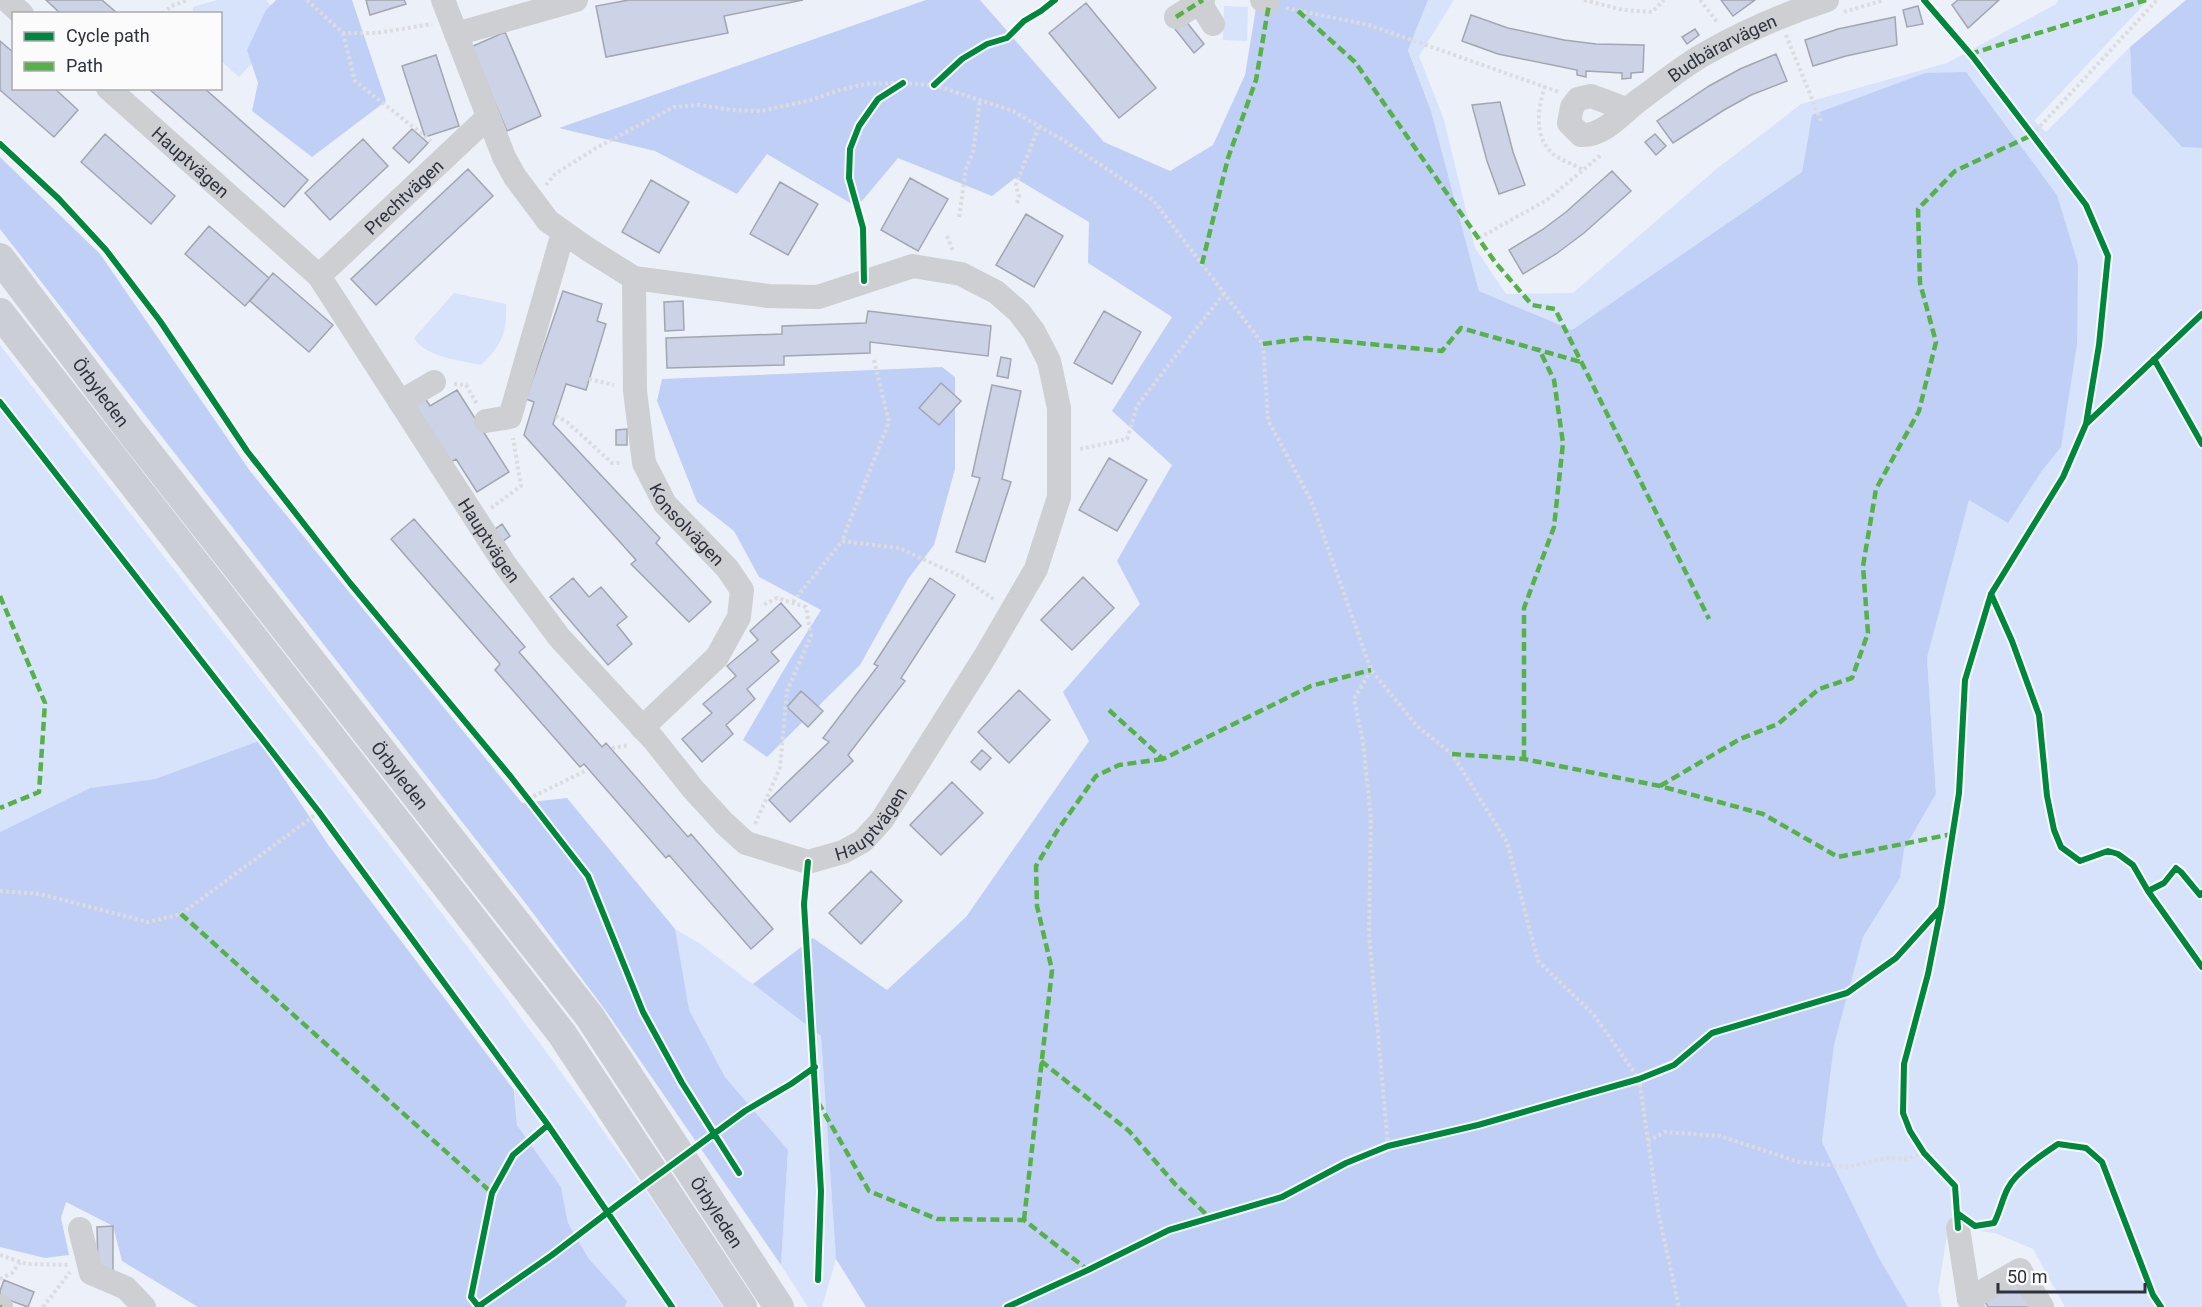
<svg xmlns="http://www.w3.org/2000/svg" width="2202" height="1307" font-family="Roboto,sans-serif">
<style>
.green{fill:#d7e2fb}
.forest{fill:#c0cff6}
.building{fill:#ccd3e7;stroke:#a3a6af;stroke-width:1.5}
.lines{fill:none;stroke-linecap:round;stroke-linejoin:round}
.path{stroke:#dbdce0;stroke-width:4;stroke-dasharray:3 3;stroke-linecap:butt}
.minor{stroke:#cdcfd2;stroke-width:24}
.major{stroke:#ccced6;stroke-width:30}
.quiet{stroke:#56b246;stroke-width:4.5;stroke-dasharray:9 4.5;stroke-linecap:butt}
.cycleway-casing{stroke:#fbfbfb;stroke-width:10}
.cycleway{stroke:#00873e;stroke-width:6}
.labels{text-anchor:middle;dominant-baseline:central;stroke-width:6;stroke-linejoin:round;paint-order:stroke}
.street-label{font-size:18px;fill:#2e323d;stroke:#fbfbfb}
</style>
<rect width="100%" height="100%" fill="#ecf0f9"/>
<path class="green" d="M217,0H266L288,25L239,77L221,61L220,14H192L193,7Z
M1428,0H1454L1419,56L1444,120L1475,248L1506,294L1573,293L1714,171L1801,104L1947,63L2056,4L2058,0H2148L2034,121L2046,132L2130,47L2132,93L2182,147L2202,148V1307H2065L2033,1249L1995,1233L1958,1228L1948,1229L1938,1291L1942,1307H1908L1879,1258L1822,1142L1834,1045L1863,937L1900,878L1904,849L1936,794L1927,658L1969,500L2041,472L2061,447L2057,195L2027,157L1812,115L1802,172L1572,330L1479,291L1431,111L1408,49Z
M1224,6L1248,7L1247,41L1223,40Z
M454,293L506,304C507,333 502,345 481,365C459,360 427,358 414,338Z
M0,345C108,485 217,625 327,765C464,941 602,1119 723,1307H625L627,1301L589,1259L568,1223L561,1187L517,1125L514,1071L218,673L0,396Z
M0,407L214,678L259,741L155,779L90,788L0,832Z
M675,929L699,943L821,1036L836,1259L822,1307H808L781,1265L788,1150L725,1077L688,1010Z"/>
<path class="forest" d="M276,0H352L386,101L312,157L252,111L258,83L247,50L266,10Z
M926,0H980L1104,142L1170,171L1213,145L1245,75L1256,8L1252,0H1428L1408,50L1431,111L1479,291L1572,330L1802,172L1812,115L1925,73L1966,72L2057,195L2078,264L2077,344L2061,447L2041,472L2008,523L1969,500L1927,658L1936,794L1904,849L1900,878L1863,937L1834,1045L1822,1142L1879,1258L1908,1307H866L836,1259L821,1036L753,984L813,938L887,990L966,917L1089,741L1063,692L1140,604L1117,561L1172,465L1112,411L1172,317L1088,263L1089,222L1015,178L992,196L898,158L857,207L767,154L737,194L655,151L559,128Z
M2186,0H2202V148L2182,147L2132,93L2130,47Z
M0,157L100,254L250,471L522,803L567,798L675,929L689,1010L725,1077L788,1150L781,1265L606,1011L530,909L0,229Z
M942,367L955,377V469L934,545L908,579L860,665L767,757L743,740L789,661L821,610L759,577L734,531L697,502L657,401L662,379Z
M259,741L329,846L514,1090L517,1125L561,1187L568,1223L589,1259L627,1301L625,1307H198L122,1261L113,1226L66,1202L61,1218L69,1255L45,1258L0,1247V832L90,788L155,779Z"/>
<path class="building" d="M46,0H102L118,14H61Z
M366,0H404L406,4L370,15Z
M629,0H803L724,16L728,33L606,57L596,6Z
M1721,0H1755L1733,16Z
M1958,0H1999L1968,28L1952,5Z
M1086,3L1156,88L1119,118L1049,33Z
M1918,6L1923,24L1907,27L1903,10Z
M1471,15L1508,28L1564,40L1596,44L1644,45L1643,72L1631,73V78L1622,79V73L1586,71V77L1577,75V70L1498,54L1462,41Z
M1895,17L1897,45L1846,56L1813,66L1805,40L1838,29Z
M1185,20L1204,44L1194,53L1175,29Z
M1695,29L1699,35L1687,44L1682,37Z
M505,32L541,116L507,131L471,47Z
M0,41L14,53V88H54L78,110L54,137L0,90Z
M1776,54L1787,81L1751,95L1724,110L1673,143L1657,121L1709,86L1740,69Z
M436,55L459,126L425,137L402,66Z
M148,88H204L308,180L284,207Z
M1500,102L1513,152L1525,185L1499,194L1487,161L1472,105Z
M412,129L428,143L409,163L393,148Z
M105,134L175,196L151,224L81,162Z
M1655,134L1666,146L1656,155L1645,142Z
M363,139L388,166L330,220L305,193Z
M468,169L493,196L376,305L351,279Z
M1612,171L1631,191L1584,233L1556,254L1523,274L1509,250L1542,230L1566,212Z
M910,178L948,199L918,251L881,230Z
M651,180L689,202L659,253L622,232Z
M780,182L818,204L788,255L750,234Z
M1026,214L1063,236L1034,287L996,265Z
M209,226L269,278L245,306L185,254Z
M273,273L333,325L309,352L250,301Z
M563,291L602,304L597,321L606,324L586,390L566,384L553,424L660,538L656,543L711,602L689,622L631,564L636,560L524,435L534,402L526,399Z
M683,301L684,330L665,331L664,302Z
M868,311L991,326L988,356L870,342V353L784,356V365L667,368L666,338L782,334V326L866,323Z
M1104,311L1141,332L1112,384L1074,363Z
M1001,357L1011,359L1008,378L997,376Z
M941,383L961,401L939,425L919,408Z
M992,385L1021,391L1002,479L1011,482L985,562L956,552L980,478L972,476Z
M457,390L509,472L477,492L456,459L448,464L412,406L425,398L430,406Z
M627,429V445H616V430Z
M1109,458L1147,480L1117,531L1079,510Z
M414,519L525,647L519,652L602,747L606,743L688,837L691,834L773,929L751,949L669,855L666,858L584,764L580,767L495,670L500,664L391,539Z
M502,524L510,536L502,542L494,530Z
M1083,577L1114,608L1072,650L1041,620Z
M573,578L589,597L601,587L627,617L617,625L632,644L608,665L550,597Z
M930,578L955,595L901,678L905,681L848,755L853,761L790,822L769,800L829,742L823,738L878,666L874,664Z
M781,603L801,626L771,652L779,661L747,689L755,699L726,725L733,734L702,762L682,739L712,713L703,704L736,676L727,666L758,640L750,631Z
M1019,690L1050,720L1009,763L978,732Z
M801,691L823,711L808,727L787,707Z
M982,750L991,758L980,770L971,762Z
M952,782L983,813L941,855L910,825Z
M871,871L902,901L861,944L829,913Z
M113,1226V1272H98L97,1227Z
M2018,1279L2034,1307H1988L1983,1298Z
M4,1280L34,1292L28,1307L0,1297V1291Z"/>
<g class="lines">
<path class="path" d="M307,0L343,33H377L432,24
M1584,0L1623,10L1652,12L1664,0
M1700,0L1718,23
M1286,8L1369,25L1559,92
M1844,12L1884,0
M163,14L171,6L188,0
M343,33L355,81L431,141
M1786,35L1821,121
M1545,86C1538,108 1533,136 1553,154C1560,160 1574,164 1583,170L1602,154
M2032,135L2157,0
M546,185L555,174L596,148L674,107L700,105L731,110L761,111L811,100L840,90L866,84L903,83L934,85L1013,111L1068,143L1153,200L1263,344L1268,420L1311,500L1371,670L1417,726L1452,754L1507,842L1538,961L1594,1015L1639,1079L1659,1216L1679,1307
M1017,203L1019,197L1016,185L1039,126
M959,217L966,169L973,152L980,100
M947,236L953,251
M1479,238L1547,200L1583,170
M874,360L889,422L842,541L899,548L962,577L996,601
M589,379L614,385
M454,384L466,385L477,404
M556,416L567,422L612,463H622
M1080,449L1127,439L1137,406L1224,293
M491,508L521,486L513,438
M793,602L842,541
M1371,670L1354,699L1363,742L1371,819L1369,933L1388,1146
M612,748L629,745
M528,799L587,770
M755,824L780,768L787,691L811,636L806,607L777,598L761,606
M0,891L40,894L148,922L181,914L319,812
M1648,1141L1665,1132L1720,1136L1799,1162L1849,1167L1885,1158L1905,1159L1924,1153
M0,1255L27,1264L70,1265
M0,1279L12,1273L20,1262
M43,1307L70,1272"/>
<g class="minor">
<path d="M7,0L22,14"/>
<path d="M1262,0L1268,3"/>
<path d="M1200,3L1213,24"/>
<path d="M1176,17L1203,0"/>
<path d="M456,34L576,0"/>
<path id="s1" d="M108,88L319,276L506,566L559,637L654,740L693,789L724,823L746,843L808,862L843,852L863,841L882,820L986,655L1036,569L1059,497V408L1049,361L1034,332L1019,312L996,292L961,274L913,266L818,297L768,296L634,278L586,248L548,221L515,177L504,157L443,0"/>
<path id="s2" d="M1626,109L1591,96L1578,99L1572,107L1569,123L1581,135C1606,136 1623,111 1642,98C1661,84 1681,68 1701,56C1741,33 1784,14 1827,0"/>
<path id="s3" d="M319,276L488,117"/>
<path id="s4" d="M634,278L635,391L644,463L665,504L727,568L742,590L739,617L717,657L642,728"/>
<path d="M400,402L434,382"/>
<path d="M486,421L510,417L563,233"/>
<path d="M1958,1228L1969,1299"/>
<path d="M80,1229L91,1273L126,1288L144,1307"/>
<path d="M0,1306L1,1307"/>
<path d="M1973,1307L1969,1299L2020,1270L2042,1307"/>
</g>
<g class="major">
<path id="s5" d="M0,258L133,434L590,1017L779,1307"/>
<path d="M0,313L562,1034L742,1307"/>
</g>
<path class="quiet" d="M1298,11L1355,62L1495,262L1532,305L1555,309L1709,619
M1176,17L1203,0
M1970,54L2146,0
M1202,264L1228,158L1256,80L1269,4
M1263,344L1307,338L1442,351L1461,328L1581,362
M0,596L45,703L39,792L0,808
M1109,710L1163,759L1311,686L1371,670
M1452,754L1524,759L1660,786L1763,814L1838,857L1952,834
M1524,759V608L1554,527L1563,443L1554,380L1539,349
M1660,786L1740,739L1778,724L1819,689L1852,678L1868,633L1863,566L1876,489L1919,411L1936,342L1920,283L1918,209L1955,171L2032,135
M181,914L492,1193
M1041,1061L1129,1131L1175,1184L1209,1217
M818,1102L869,1191L937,1219L1024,1220L1088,1270
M1024,1220L1052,970L1037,906L1036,866L1057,831L1096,776L1119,765L1163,759
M0,1306L1,1307"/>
<defs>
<path id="cycleway" d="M1924,0L1973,57L2086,205L2108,256L2099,345L2086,424L2063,477L1991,594L1965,680L1959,793L1941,908L1928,974L1904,1064L1903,1113L1910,1131L1924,1153L1955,1186L1958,1228
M934,85L962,59L987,44L1007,38L1024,21L1041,11L1055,0
M0,144L59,199L106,250L160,321L247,451L350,583L511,777L588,876L643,1012L682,1083L739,1173
M864,281L863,228L849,178L850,149L859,126L878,99L903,83
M2154,359L2202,444
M0,402L319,812L548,1125L672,1307
M2086,424L2202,314
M1991,594L2012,641L2039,715L2047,796L2054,830L2061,847L2080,861L2108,851L2118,854L2133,865L2148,891L2202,967
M808,862L804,904L821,1191L818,1280
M2148,891L2164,883L2176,868L2181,872L2200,895L2202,893
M1957,1213L1975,1226L1994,1223C2000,1212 2002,1199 2008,1188C2016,1172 2043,1154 2058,1144L2086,1148L2102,1162L2153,1295L2161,1307
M479,1307L471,1297L492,1193L513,1155L548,1125
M481,1307L479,1306L552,1255L620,1203L745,1111L791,1084L815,1067
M1007,1307L1088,1270L1169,1230L1282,1197L1346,1163L1388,1146L1478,1125L1639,1079L1674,1065L1712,1033L1847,993L1896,958L1941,908"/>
</defs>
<use href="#cycleway" class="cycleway-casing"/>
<use href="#cycleway" class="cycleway"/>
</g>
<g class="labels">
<g class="street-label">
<text stroke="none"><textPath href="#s2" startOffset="262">Budbärarvägen</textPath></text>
<text stroke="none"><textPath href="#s1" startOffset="111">Hauptvägen</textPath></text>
<text stroke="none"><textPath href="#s3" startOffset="116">Prechtvägen</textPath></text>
<text stroke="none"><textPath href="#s5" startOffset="168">Örbyleden</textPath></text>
<text stroke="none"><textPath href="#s4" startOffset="261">Konsolvägen</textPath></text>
<text stroke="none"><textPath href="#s1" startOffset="597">Hauptvägen</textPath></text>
<text stroke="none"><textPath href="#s5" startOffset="654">Örbyleden</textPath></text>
<text stroke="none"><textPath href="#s1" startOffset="1136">Hauptvägen</textPath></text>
<text stroke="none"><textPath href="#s5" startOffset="1194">Örbyleden</textPath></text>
</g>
</g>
<rect x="12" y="12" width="210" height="78" fill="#fbfbfb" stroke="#a9abaf" stroke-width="1.5"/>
<rect x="24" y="32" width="30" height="9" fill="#00873e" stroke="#a9abaf" stroke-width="1.5"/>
<text x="66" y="42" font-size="18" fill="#2e323d">Cycle path</text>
<rect x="24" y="62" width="30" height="9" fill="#56b246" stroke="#a9abaf" stroke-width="1.5"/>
<text x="66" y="72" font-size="18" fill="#2e323d">Path</text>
<path d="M1998 1283v9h147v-9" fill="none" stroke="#2e323d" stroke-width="3"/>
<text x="2007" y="1283" font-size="18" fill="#2e323d" stroke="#fbfbfb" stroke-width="4.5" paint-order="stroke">50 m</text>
</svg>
